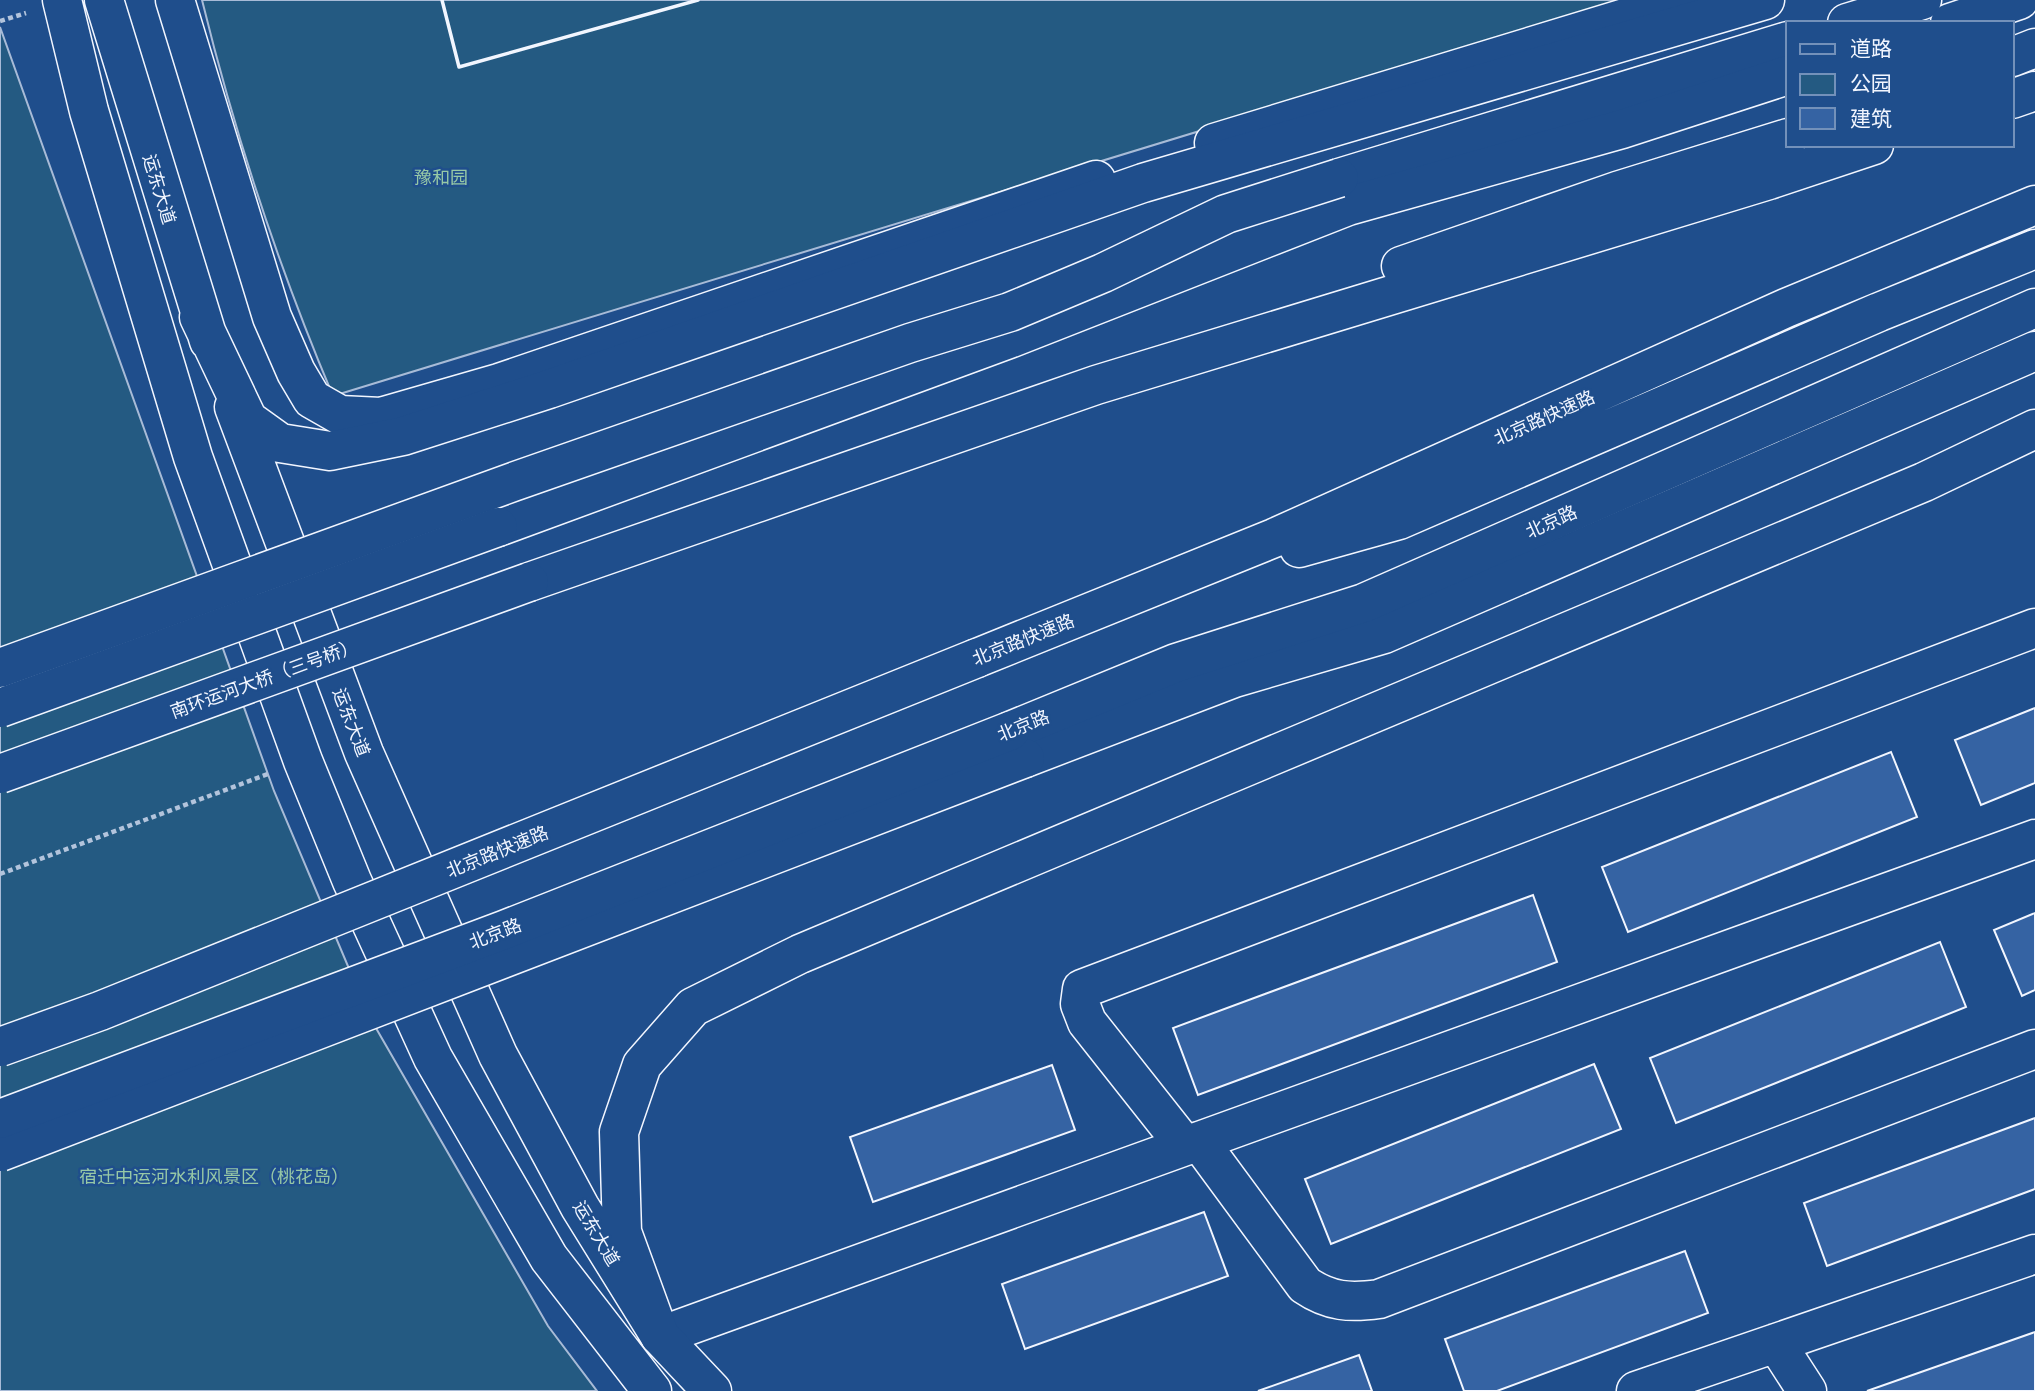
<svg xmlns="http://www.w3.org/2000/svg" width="2035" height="1391" font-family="'Open Sans','Noto Sans SC',sans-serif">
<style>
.green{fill:#245a82;stroke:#a8bbd7;stroke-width:2}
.building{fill:#3563a3;stroke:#f2f6ff;stroke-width:2}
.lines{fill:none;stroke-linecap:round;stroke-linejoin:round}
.minor-casing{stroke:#f2f6ff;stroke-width:41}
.major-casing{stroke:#f2f6ff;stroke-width:41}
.highway-casing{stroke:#f2f6ff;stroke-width:41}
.path{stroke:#b3c4dc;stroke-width:4.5;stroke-dasharray:5 3.5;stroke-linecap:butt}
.minor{stroke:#1f4e8c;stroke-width:38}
.major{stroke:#1f4e8c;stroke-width:38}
.highway{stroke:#1f4e8c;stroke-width:38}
.minor-bridge-casing{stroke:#f2f6ff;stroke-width:41;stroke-linecap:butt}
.major-bridge-casing{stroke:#f2f6ff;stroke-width:41;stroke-linecap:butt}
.highway-bridge-casing{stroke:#f2f6ff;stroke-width:41;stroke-linecap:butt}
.minor-bridge{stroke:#1f4e8c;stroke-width:38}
.major-bridge{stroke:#1f4e8c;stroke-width:38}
.highway-bridge{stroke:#1f4e8c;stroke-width:38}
.wall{stroke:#f2f6ff;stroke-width:3.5}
.labels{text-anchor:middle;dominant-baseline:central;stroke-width:5;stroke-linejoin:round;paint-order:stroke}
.park-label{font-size:18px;fill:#97c8a6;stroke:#1f4e8c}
.street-label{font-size:18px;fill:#f2f6ff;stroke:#1f4e8c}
</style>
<rect width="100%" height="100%" fill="#1f4e8c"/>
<path class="green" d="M202,0H1628L333,396C279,268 235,135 202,0Z
M0,27L274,791L369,1016L548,1326L597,1391H0Z"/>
<path class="building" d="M2035,708V783L1981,805L1955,740Z
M1891,752L1917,817L1628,932L1602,867Z
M1533,895L1557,962L1198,1095L1173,1028Z
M2035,913V990L2022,996L1994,930Z
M1940,942L1966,1007L1676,1123L1650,1058Z
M1594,1064L1621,1129L1331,1244L1305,1179Z
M1052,1065L1075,1130L873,1202L850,1137Z
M2035,1118V1189L1827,1266L1804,1203Z
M1204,1212L1228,1276L1025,1349L1002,1284Z
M1685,1251L1708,1313L1497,1391H1464L1445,1339Z
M2035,1332V1391H1867Z
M1359,1355L1372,1391H1258Z"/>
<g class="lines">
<defs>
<path id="minor" d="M175,0L272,317L296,372L312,399L340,415L381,417L499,383L1096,180
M1847,23L1922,0
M1214,143L1684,0
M1339,178L1788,41
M1025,758L1234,678L1384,634L2035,351
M1199,1141L1305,1285C1330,1302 1350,1303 1379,1299L2035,1049
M1185,1146L1087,1022L1080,1004L1082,989L2035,628
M660,1336L2035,839
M1776,1343L1807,1391
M1636,1391L2035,1254"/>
<path id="major" d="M62,0L89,111L193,457L303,761L352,881L433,1058L549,1258L652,1391
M104,0L209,341
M1950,23L2019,0
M199,317L248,420L280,443L330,451L403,436L549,389L1143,183L1765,0
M234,407L364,753L498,1055L580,1207L660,1336L712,1391
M498,527L1009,339L1348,206L1622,129L1788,75
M1010,731L1176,663L1364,603L2035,308
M660,1336L622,1232L619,1132L642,1065L693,1007L800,954L1924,482L2035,429"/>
<path id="highway" d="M2012,57L2035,48
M2012,99L2035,91
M1401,266L1617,191L1788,138
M1299,548L1399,520L1879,312L2035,249
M529,582L1096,385L1769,180L1874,145
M977,658L1274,538L1786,308L2035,205"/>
</defs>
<use href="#minor" class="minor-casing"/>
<use href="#major" class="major-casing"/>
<use href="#highway" class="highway-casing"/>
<path class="path" d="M0,21L26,13
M0,874L268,774"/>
<use href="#minor" class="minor"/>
<use href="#major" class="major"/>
<use href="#highway" class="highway"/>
<defs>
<path id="minor-bridge" d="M0,668L513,482L910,343L1010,312L1103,273L1226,214L1339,178
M0,1152L1025,758"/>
<path id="major-bridge" d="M0,708L498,527
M0,1119L504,930L1010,731"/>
<path id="highway-bridge" d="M0,774L529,582
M0,1047L100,1011L977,658"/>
</defs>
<use href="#minor-bridge" class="minor-bridge-casing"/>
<use href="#major-bridge" class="major-bridge-casing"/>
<use href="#highway-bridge" class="highway-bridge-casing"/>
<use href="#minor-bridge" class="minor-bridge"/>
<use href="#major-bridge" class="major-bridge"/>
<use href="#highway-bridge" class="highway-bridge"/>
<path class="wall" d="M442,0L459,67L698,0"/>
</g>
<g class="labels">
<g class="park-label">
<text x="441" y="177">豫和园</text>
<text x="214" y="1176">宿迁中运河水利风景区（桃花岛）</text>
</g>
<g class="street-label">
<text transform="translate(160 189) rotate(73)">运东大道</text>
<text transform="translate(1544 417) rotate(-24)">北京路快速路</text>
<text transform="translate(1551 521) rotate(-24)">北京路</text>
<text transform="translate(1023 639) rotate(-22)">北京路快速路</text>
<text transform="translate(264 678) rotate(-20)">南环运河大桥（三号桥）</text>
<text transform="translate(352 722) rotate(69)">运东大道</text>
<text transform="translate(1023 725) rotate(-22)">北京路</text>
<text transform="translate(497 851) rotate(-22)">北京路快速路</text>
<text transform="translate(495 933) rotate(-21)">北京路</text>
<text transform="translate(597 1233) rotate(59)">运东大道</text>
</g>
</g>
<rect x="1786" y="21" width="228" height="126" fill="#1f4e8c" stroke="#7391ba" stroke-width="2"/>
<rect x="1800" y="44" width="35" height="10" fill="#1f4e8c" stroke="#7391ba" stroke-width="2"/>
<text x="1850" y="56" font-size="21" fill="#f2f6ff">道路</text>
<rect x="1800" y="74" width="35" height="21" fill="#245a82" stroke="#7391ba" stroke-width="2"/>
<text x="1850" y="91" font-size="21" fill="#f2f6ff">公园</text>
<rect x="1800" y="108" width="35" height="21" fill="#3563a3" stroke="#7391ba" stroke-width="2"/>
<text x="1850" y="126" font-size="21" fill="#f2f6ff">建筑</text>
</svg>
